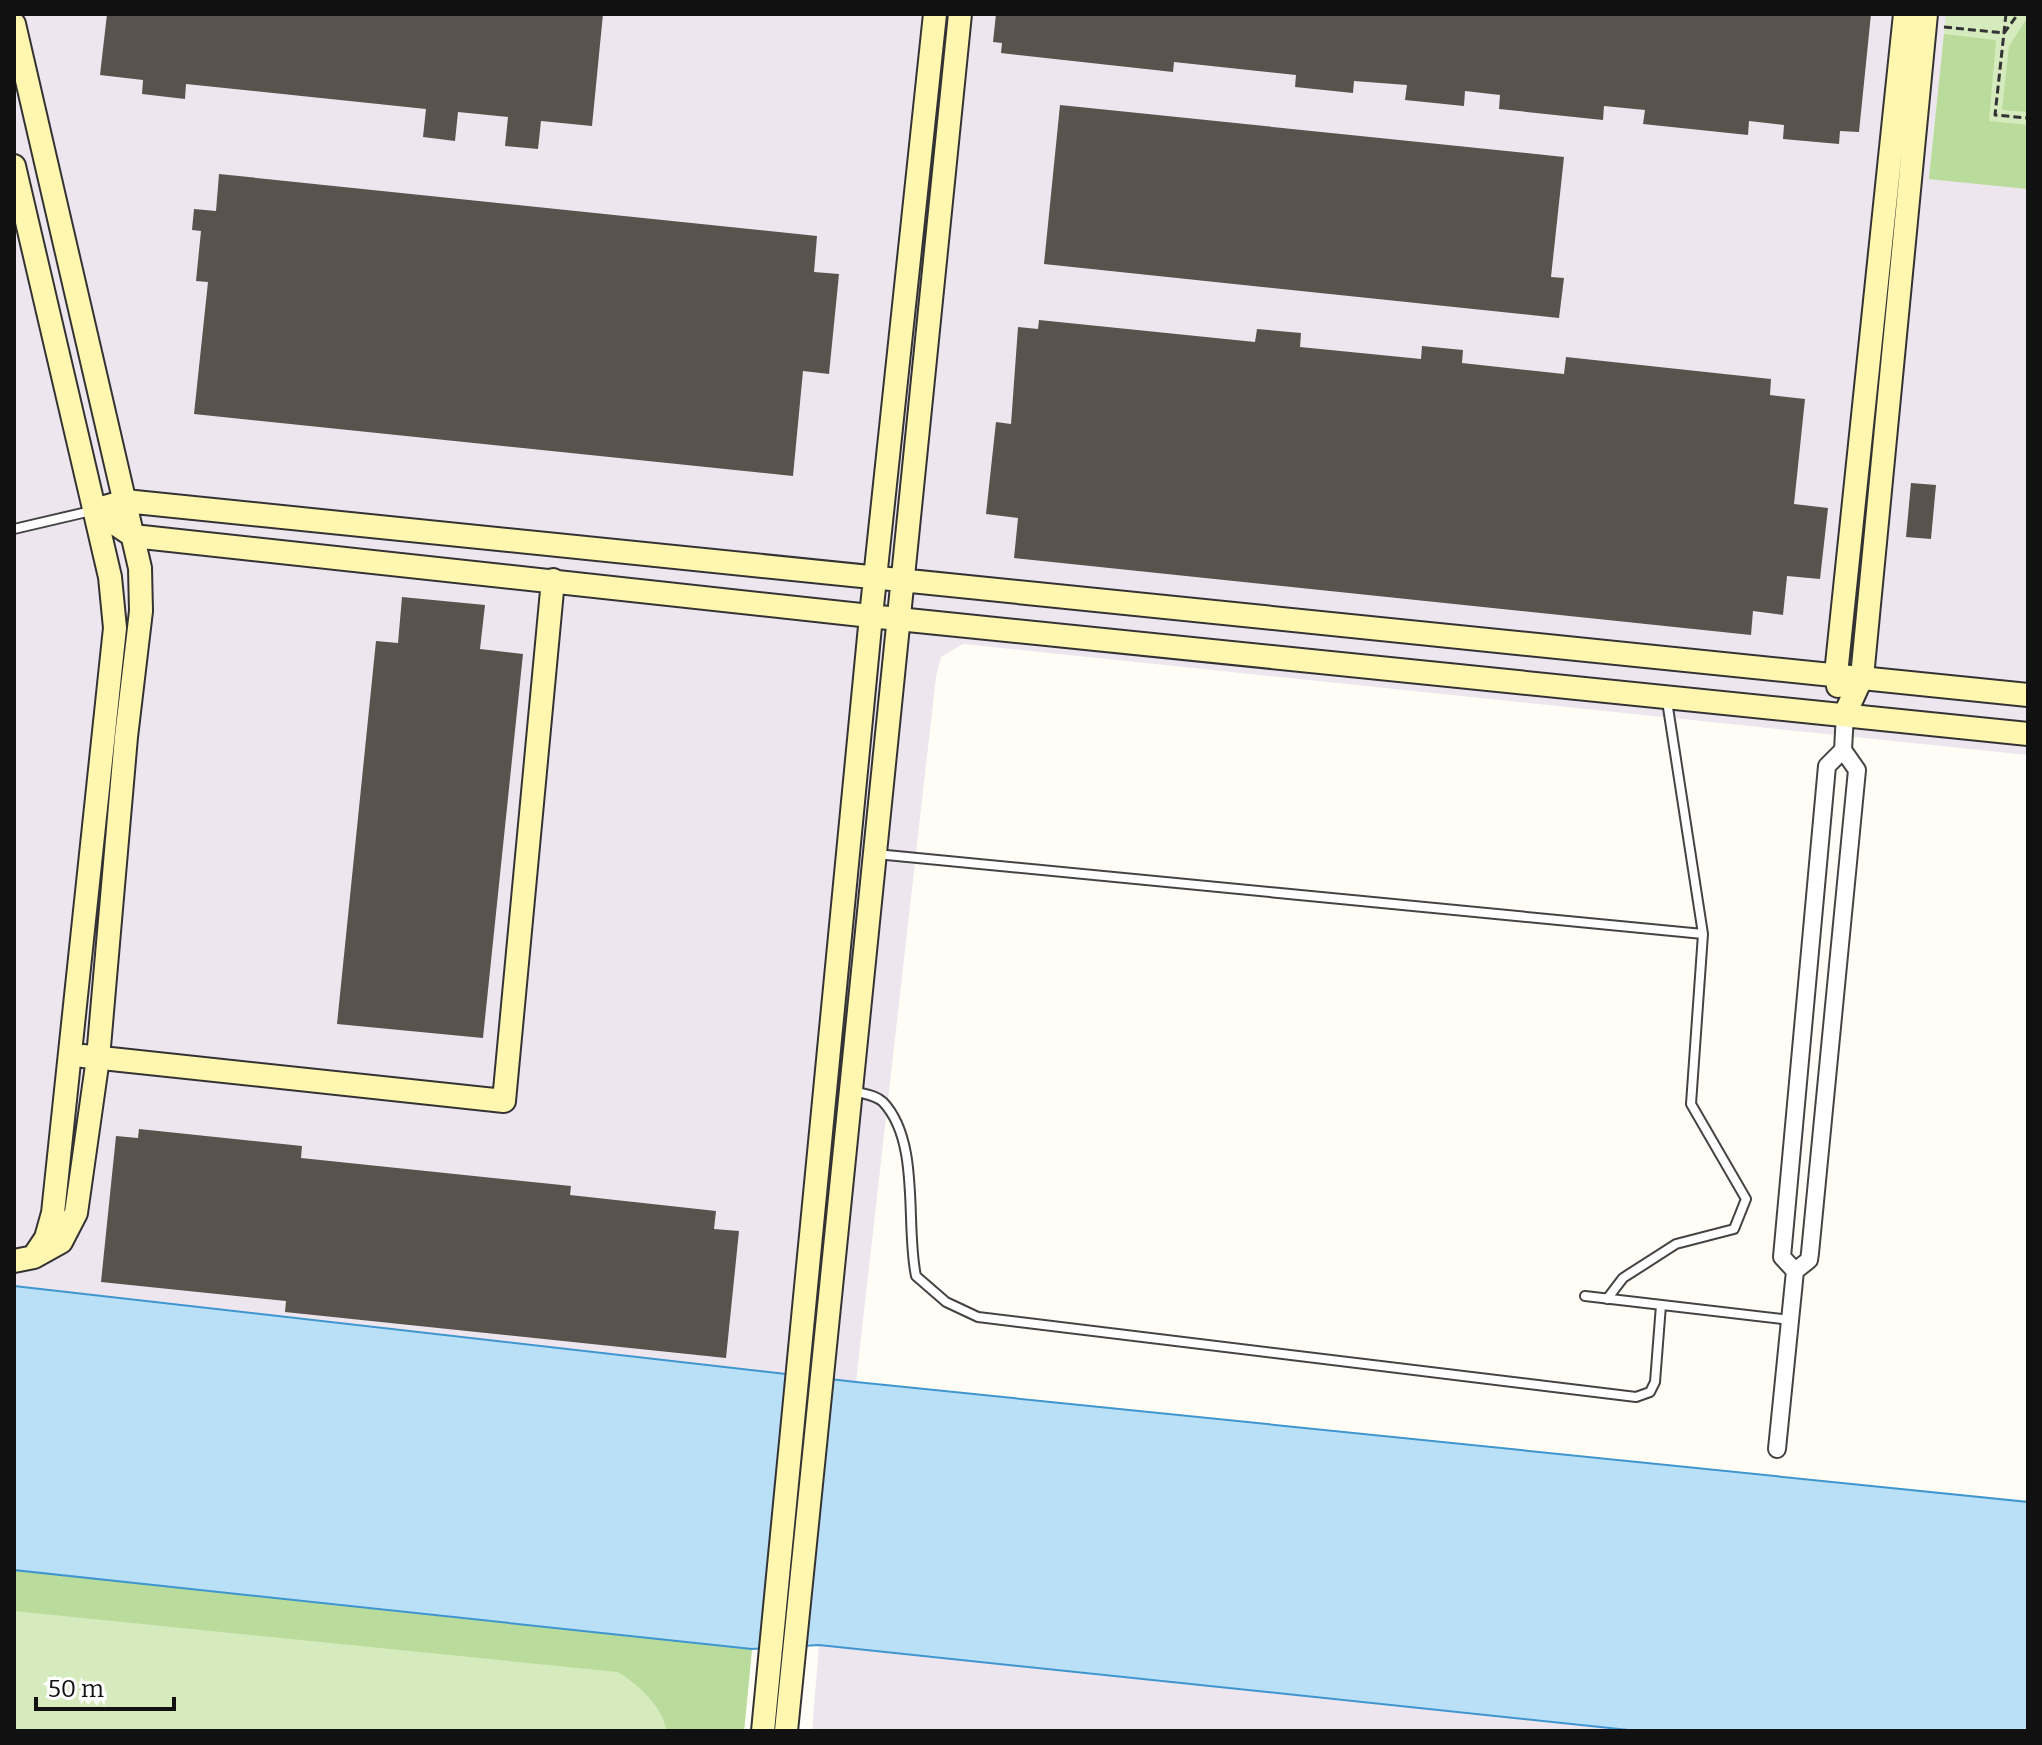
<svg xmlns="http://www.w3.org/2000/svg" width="2042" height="1745" font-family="Bitter,serif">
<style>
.industrial{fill:#eee6ef}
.green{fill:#d5ebbd}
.forest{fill:#b9dc9c}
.water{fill:#b9e0f7;stroke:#3f96cf;stroke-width:2}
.building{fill:#5a524d}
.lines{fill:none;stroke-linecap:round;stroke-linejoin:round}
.lane-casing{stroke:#444;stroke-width:12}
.street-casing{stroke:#444;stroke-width:20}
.secondary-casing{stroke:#333;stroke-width:26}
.path{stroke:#333;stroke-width:3;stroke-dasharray:8 4;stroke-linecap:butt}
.lane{stroke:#fff;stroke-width:8}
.street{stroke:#fff;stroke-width:16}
.secondary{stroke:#fff6b0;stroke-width:22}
</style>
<rect width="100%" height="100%" fill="#fffdf5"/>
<path class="industrial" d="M14,14H2028V755L963,644L941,657L936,677L856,1382L14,1286Z
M819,1645L1638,1731H812Z"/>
<path class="green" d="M1946,14H2028V189L1929,179Z
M14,1570L752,1649L744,1731H14Z"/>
<path class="forest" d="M2028,17V112L2002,110L2009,46Z
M1944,34L1996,40L1989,121L2028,125V189L1929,179Z
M14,1570L752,1649L744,1731H667C661,1705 640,1686 618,1672L14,1611Z"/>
<path class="water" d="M14,1286L856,1382L2028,1502V1731H1638L819,1645L752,1649L14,1570Z"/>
<path class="building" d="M107,14H603L592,126L541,121L538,149L505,146L508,117L458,112L455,141L423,137L426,109L186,84L185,99L142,94L143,80L100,75Z
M996,14H1871L1859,132L1840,131L1839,144L1783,139L1784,125L1749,121L1748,135L1643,124L1645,110L1604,106L1603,120L1499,109L1500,95L1465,91L1464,106L1405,100L1407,85L1354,81L1353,93L1295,87L1296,75L1174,62L1173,72L1001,53L1002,43L993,42Z
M1060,105L1564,157L1551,277L1564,278L1559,318L1044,264Z
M219,174L817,236L814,272L839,274L829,374L803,371L793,476L194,414L208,282L196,281L201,231L192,230L194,209L216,211Z
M1039,320L1255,342L1257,329L1301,333L1300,347L1421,359L1422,346L1463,350L1462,363L1564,374L1566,357L1771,379L1770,395L1805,399L1794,504L1828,508L1820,579L1787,576L1783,615L1753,611L1751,635L1014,558L1018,518L986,514L996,422L1011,424L1018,327L1038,329Z
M1911,483L1936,485L1931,539L1906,537Z
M402,597L485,605L480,649L523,654L483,1038L337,1024L376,641L398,643Z
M139,1129L302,1146L301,1158L571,1186L570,1195L716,1211L714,1229L739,1231L726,1358L285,1312L286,1301L101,1282L116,1136L138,1138Z"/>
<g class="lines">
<defs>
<path id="lane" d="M14,529L91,511
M876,854L1703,934
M854,1091C864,1094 876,1095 883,1102C921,1142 905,1225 916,1276L946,1302L978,1317L1636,1397L1650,1392L1655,1382L1661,1305
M1585,1296L1790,1320
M1607,1299L1623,1278L1676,1244L1734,1229L1746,1199L1691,1104L1703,934L1667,701"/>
<path id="street" d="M1795,1271L1782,1257L1827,766L1843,750
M1777,1449L1795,1271L1809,1260L1810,1253L1857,770L1843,750L1845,714"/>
<path id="secondary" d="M14,24L140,568L141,611L126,737L98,1058L76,1213L61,1242L34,1257L14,1261
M14,166L110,577L115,628L53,1213L46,1238L34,1256
M95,510L133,536L898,619L2028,734
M95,510L125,501L2028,695
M1838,686L1836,674L1905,14
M1845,714L1862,677L1926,14
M83,1056L504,1101L553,580
M763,1731L871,616L935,14
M786,1731L960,14"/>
</defs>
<use href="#lane" class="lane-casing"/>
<use href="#street" class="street-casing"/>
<use href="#secondary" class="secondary-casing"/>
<path class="path" d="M2006,14L1995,115L2028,118
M1944,27L2004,33L2018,14"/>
<use href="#lane" class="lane"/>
<use href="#street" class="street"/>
<use href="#secondary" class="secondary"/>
</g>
<rect width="2042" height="1745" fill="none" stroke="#111111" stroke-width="32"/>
<path d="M36 1697v12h138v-12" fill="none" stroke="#111111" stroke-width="4"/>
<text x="48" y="1697" font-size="24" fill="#111111" stroke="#ffffff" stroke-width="6" paint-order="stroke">50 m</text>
</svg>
